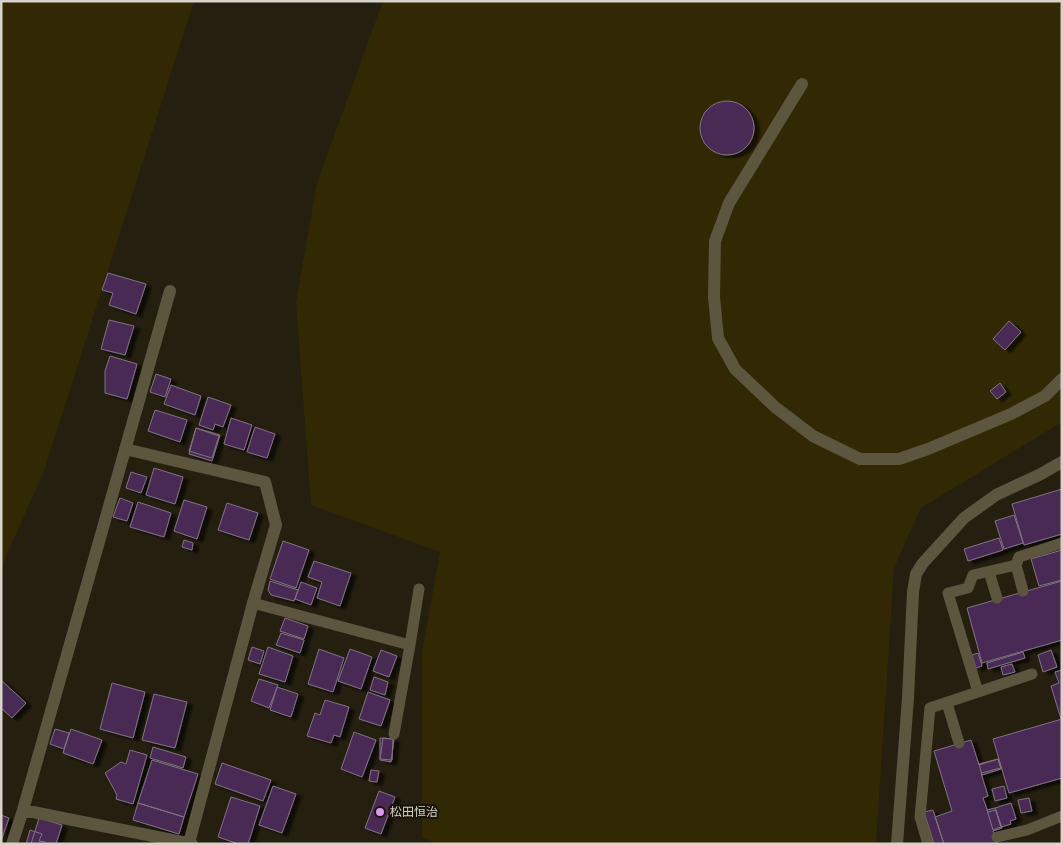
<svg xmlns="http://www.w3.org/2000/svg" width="1063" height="845" font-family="'DM Sans','Noto Sans JP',sans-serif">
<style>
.green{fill:#322904}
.building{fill:#4a2a55;stroke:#7f7383;filter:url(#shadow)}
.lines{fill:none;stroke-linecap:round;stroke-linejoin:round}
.lane{stroke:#5c563e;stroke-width:11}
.street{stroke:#5c563e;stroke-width:12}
.poi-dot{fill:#dd99f4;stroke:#1a1606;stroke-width:2}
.labels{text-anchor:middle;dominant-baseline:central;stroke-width:4.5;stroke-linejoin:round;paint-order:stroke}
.poi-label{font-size:12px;fill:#d6d3c9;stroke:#1a1606;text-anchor:start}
</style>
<defs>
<filter id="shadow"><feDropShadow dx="5.5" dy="3" stdDeviation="1" flood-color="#0009"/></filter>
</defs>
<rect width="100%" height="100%" fill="#241f0f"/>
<path class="green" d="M1,1H194L44,471L1,568Z
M383,1H1062V422L921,508L894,568L876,844H436L422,837V652L440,552L311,505L296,302L317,183Z"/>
<path class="building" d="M700 128a27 27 0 1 1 54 0a27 27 0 1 1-54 0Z
M108,273L146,284L136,314L109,305L113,293L102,290Z
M109,320L134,326L125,355L101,349Z
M1009,321L1021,332L1005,350L993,339Z
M110,356L137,364L127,399L105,393V371Z
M156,374L171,379L165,397L150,392Z
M1000,383L1006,392L997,399L990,391Z
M171,385L201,396L195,415L164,404Z
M208,397L231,405L223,427L215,424L213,430L199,425Z
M155,410L187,420L180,442L148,431Z
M231,418L252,425L244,450L224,444Z
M255,427L275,434L267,458L247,452Z
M196,428L219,436L212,458L189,451Z
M196,428L220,435L212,461L189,454Z
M154,468L183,477L175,504L146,495Z
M131,472L147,477L141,493L126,488Z
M1062,489V534L1024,545L1012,504Z
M120,498L133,503L127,521L113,517Z
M184,500L207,507L197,539L174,531Z
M138,502L171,513L164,537L130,527Z
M227,503L258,513L249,540L218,530Z
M1014,515L1023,543L1004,549L995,521Z
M999,538L1003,550L968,561L964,549Z
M184,540L193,543L192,550L182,547Z
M283,541L309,550L296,588L270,579Z
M1062,550V580L1039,586L1031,559Z
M314,561L351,573L340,606L317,598L322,582L308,577Z
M270,581L298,590L294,601L271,595L268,590Z
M1062,581V640L982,663L967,608Z
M301,582L317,588L311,605L295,599Z
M285,618L308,626L304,639L280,631Z
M281,633L304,640L300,653L276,645Z
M252,647L264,651L260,664L248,660Z
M268,647L293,656L285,682L259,674Z
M319,649L344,658L333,692L308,684Z
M350,649L372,657L361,689L338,681Z
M381,650L397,656L389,677L373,671Z
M1051,650L1057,667L1043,672L1038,655Z
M1023,652L1025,658L988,669L987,663Z
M978,653L982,666L976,668L972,655Z
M1012,664L1015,672L1003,675L1001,667Z
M1062,670V718L1061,719L1051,686L1059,683L1055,672Z
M374,677L388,682L385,695L370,690Z
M259,679L278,685L269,708L251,701Z
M1,680L26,703L12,718L1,708Z
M112,683L145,692L133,738L100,729Z
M277,687L298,694L291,717L270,710Z
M368,692L390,700L381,726L359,719Z
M154,694L187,702L175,748L142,740Z
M325,700L349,707L340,737L334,735L331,743L307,736L315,713L320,715Z
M1062,719V778L1009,793L993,739Z
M55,729L69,733L64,749L50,744Z
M71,729L102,740L93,764L63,753Z
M354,732L376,740L362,777L341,769Z
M380,738L393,739L392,760L380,759Z
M383,738L394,739L391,762L380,760Z
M971,740L979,765L998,759L1001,768L981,773L988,796L983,798L988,812L996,810L1002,828L993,831L997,844H944L935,817L952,811L934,751Z
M153,747L186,757L183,768L150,758Z
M130,750L147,755L133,804L116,799L117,795L105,773L121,762L126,764Z
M998,759L1001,769L982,775L979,764Z
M152,760L198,774L184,817L138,803Z
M222,763L271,780L263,801L215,784Z
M371,770L379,771L377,782L369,781Z
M273,786L296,794L282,833L259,825Z
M1004,786L1007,798L995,801L992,789Z
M379,791L395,797L381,834L365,828Z
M231,797L260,806L248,844H239L218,837Z
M1029,798L1032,811L1021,813L1018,800Z
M138,803L184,817L179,834L133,820Z
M1011,803L1016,819L1010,821L1011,824L1001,827L995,808Z
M995,808L1001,827L993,830L987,810Z
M933,810L944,844H934L924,812Z
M1,815L9,818L1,841Z
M39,818L62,825L56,844H31Z
M30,830L42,834L39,841L45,842V844H26Z"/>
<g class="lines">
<path class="lane" d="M1016,565L1023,591
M989,572L997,598
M253,603L410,645L394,734
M410,645L419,589
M978,692L948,593L968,588L973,575L1016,565L1019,557L1062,543
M947,703L959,743
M997,837L1027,830L1062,816
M928,844L920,817L930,708L1032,674"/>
<path class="street" d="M802,84L729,203L715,241L714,297L718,338L735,369L775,407L813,436L860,459H899L928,449L1011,414L1045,396L1062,379
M125,449L265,482L276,525L253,603L189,843
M23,810L192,844
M12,844L23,810L170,291
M897,844L908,698L913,592L916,574L923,563L964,518L996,495L1041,474L1062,462"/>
</g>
<circle class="poi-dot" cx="380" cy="812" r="5"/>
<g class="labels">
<g class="poi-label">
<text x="390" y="812">松田恒治</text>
</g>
</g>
<rect width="1063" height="845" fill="none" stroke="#d6d3c9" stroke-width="5"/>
</svg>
